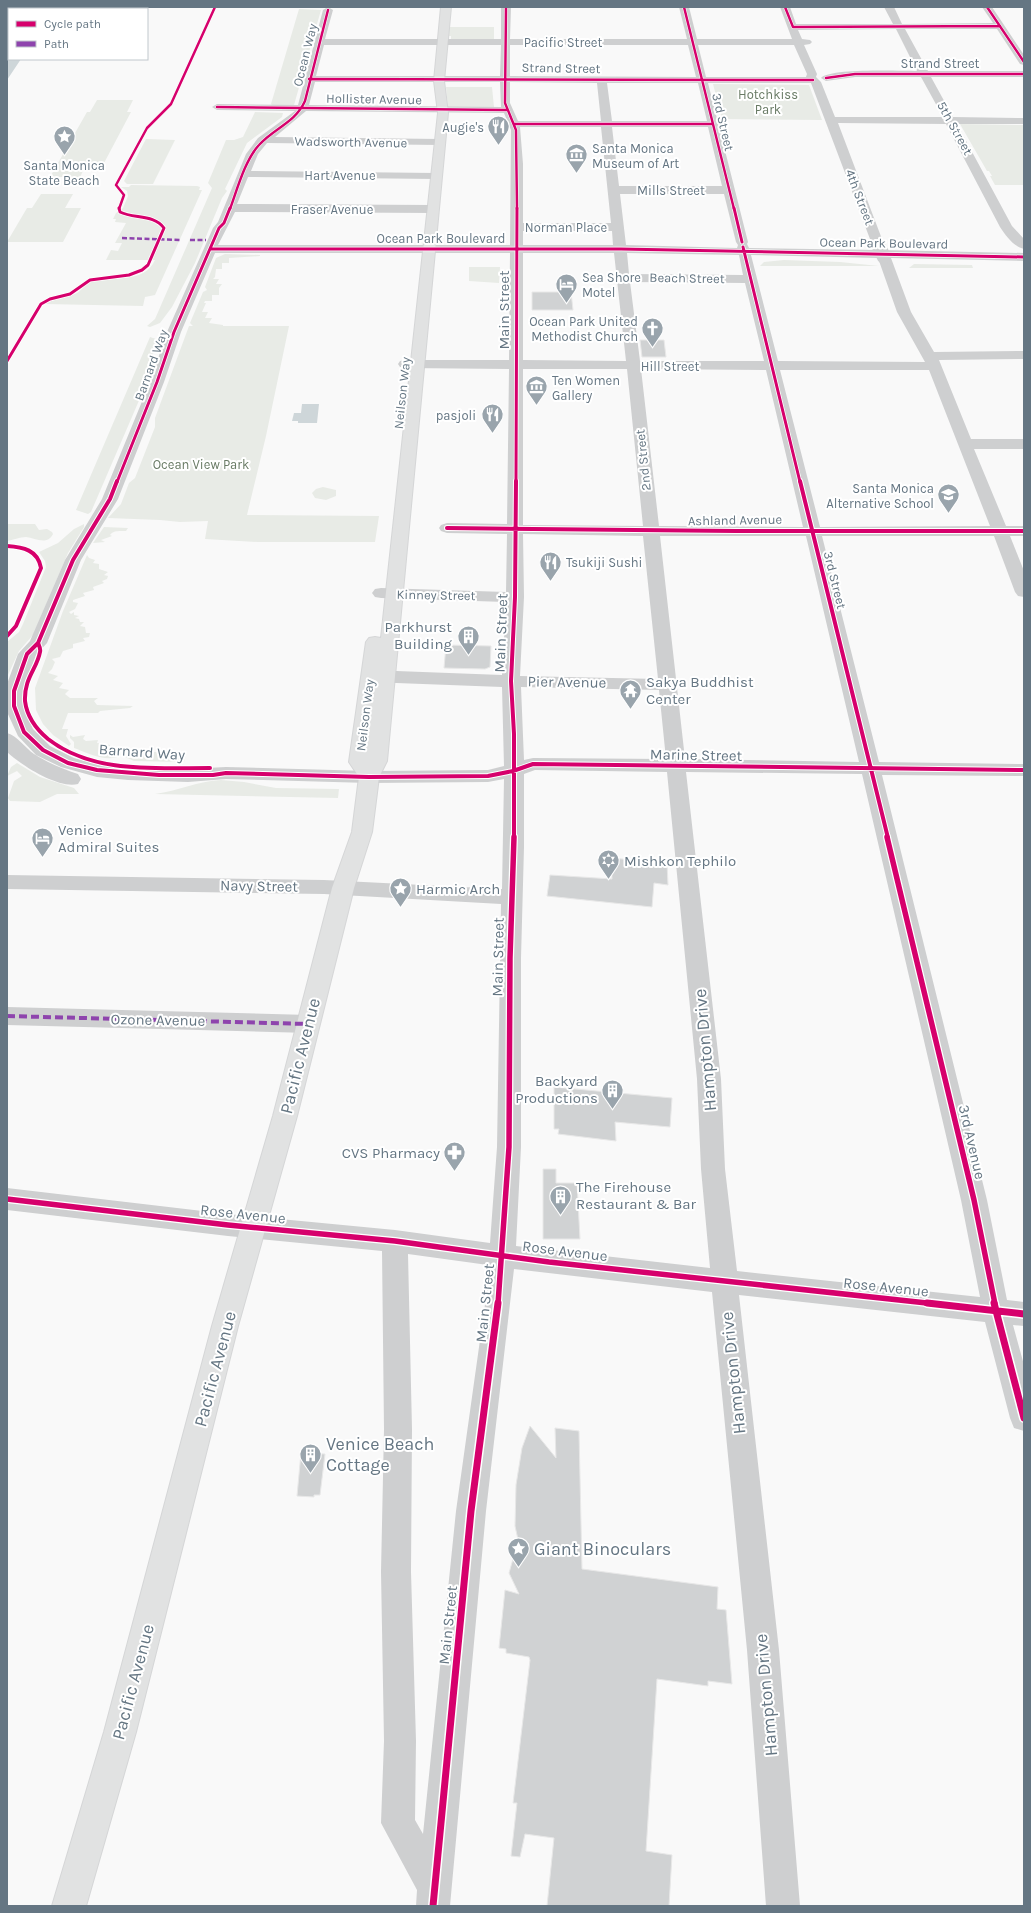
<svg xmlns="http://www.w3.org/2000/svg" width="1031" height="1913" font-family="Karla,sans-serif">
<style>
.green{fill:#e8ebe6}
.water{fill:#ced6d9}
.building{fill:#d0d2d3;stroke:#e8e8e8}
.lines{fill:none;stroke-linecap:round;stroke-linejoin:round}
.major-casing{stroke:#d5d6d7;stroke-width:2}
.minor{fill:#cecfd0;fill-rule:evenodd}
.major{fill:#e1e2e2;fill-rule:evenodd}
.minor-bridge{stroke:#cecfd0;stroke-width:14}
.quiet-far1{stroke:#8e44ad;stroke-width:2.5;stroke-dasharray:5 2.5;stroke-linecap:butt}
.quiet{stroke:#8e44ad;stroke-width:4;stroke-dasharray:8 4;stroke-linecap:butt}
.cycleway-far4-casing{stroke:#fff;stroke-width:3.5}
.cycleway-far3-casing{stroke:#fff;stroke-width:4.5}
.cycleway-far2-casing{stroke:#fff;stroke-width:6}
.cycleway-far1-casing{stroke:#fff;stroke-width:8}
.cycleway-casing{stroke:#fff;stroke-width:10}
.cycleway-far4{stroke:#d6006c;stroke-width:2.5}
.cycleway-far3{stroke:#d6006c;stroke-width:3}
.cycleway-far2{stroke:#d6006c;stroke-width:4}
.cycleway-far1{stroke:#d6006c;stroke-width:5.5}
.cycleway{stroke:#d6006c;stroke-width:7}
.labels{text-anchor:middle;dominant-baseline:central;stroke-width:4;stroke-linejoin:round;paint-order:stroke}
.far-street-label{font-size:13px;fill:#657683;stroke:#fff}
.far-park-label{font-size:13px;fill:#687a64;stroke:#fff}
.far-poi-label{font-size:13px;fill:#657683;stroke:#fff;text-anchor:end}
.street-label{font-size:15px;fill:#657683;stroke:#fff}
.poi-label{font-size:15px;fill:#657683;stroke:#fff;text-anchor:start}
.near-street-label{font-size:18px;fill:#657683;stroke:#fff}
.near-poi-label{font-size:18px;fill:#657683;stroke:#fff;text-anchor:start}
</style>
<rect width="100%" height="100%" fill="#f9f9f9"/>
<path class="green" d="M299,9L321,10L294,105H272L271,104Z
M449,27H494V39H451V36H447Z
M713,84L809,85L822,120L722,119Z
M446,87H492L494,107H448Z
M97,100H133L127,112H131L103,165H86L80,177H50L87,112H90Z
M255,112L283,113L282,117L247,143L225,189L227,191L222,198L195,263L172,307L160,323L150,327L147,326L155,319L212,188L208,183L226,140H234L243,137Z
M960,124L1024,125V185H995L990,176H992L989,171H987Z
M146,139L175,140L153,184H127L124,181Z
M131,185L197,186L200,187L199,190H202L155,295L145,297L143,306L45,304C55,298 67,298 77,293C82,290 85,284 91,282C111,275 144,285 155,260H106L111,250L118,251L122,243H115L126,223L115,222L116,219H113L116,213L123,208L128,196L127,191L121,187H129Z
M41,194H73L65,208H81L63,242H7L27,208H32Z
M225,254L260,255V256L229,258V263H222V269H216L215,277L213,279H219L216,284H222L219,288V295H212V301H205L204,303H206L202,312H208L205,318H212L209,323L223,325V326H289L266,436L247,515L379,516L375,542H258L205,539L208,521L180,522L160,520L108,518L121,504L129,483L135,478L155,427V418L189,326H193L190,323L203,292L207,290L205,287L216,258Z
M784,260L840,262L879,266H760L764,262Z
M914,264L972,265L973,268H909Z
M469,267H500L499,283L469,281Z
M150,337L159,340L145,373L147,382L91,512L88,514L76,510Z
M323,487L336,490V496L326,500L315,498L312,493L316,489Z
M7,524H35L39,530L47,529L52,532L53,534C47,546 35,538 26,537C20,537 13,540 7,541Z
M84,524V527L68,553L33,635L19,651L7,677V642L19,632L23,624L46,567L45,561L39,552L58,543L74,529Z
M104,527L128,528L126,531C120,531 113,530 110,535L112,536L101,540L105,542L93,543Z
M87,555L89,558L95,560L93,563L99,564V569L108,572L104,575L108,576L107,579L102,581L104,583L93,587L94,590L83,593L85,596L73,600V602L78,603L75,609L69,612L71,614L74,612V615L79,616L75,618L79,619L80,622H84L80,626L85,627L86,633H90L89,637L83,638L85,641L73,644V648L63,651L60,657L52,659L55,662L52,669L48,673L58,676L53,680L63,683L59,688L69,690L65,694L70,698H98L94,701L97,705L133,706L130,708L100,711L98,713H68L62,729H68L66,736L71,744L69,746L53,735L43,724L36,710L35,688L63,611Z
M70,735L73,737L85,735L83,739L86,741L98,740L97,743L110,745L109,748L121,749V755C109,763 89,754 77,749L74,748V742L70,738Z
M127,748H129L128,753L130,754L155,752L183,754L187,752L184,762L134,761L125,757Z
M17,763L40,777L74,788L79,794H57L40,802L10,801L8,798L14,781L22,776L17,771L7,776L11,767Z
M221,780L244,782L276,788L339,789L338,798L155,794C178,791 198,781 221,780Z"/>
<path class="water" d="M7,7H56L55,9H9V59H21L7,80Z
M302,404H319L317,423H298V421H292L294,413H301Z"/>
<path class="building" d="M532,292H571L573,310H532Z
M640,340H664L666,357H642Z
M446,645L491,646L490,667L485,669L444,668Z
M611,858L667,863L668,885L654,883L652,907L547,896L550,875L612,879Z
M554,1087L672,1098L670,1127L615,1122L616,1141L558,1134L559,1129H554Z
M543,1169H556V1183H577L580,1239H543Z
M530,1426L556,1458L555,1428L579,1431L582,1569L718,1587L717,1609L726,1610L732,1684L708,1681V1686L657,1679L646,1851L672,1855L669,1906H547L554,1838L525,1834L520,1857L511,1856L517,1803H513L530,1660L529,1657L506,1653V1649L499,1648L505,1590L519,1594L509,1573L513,1559L521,1553L515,1526L516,1485L522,1448Z
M301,1453L325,1454L320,1495H314V1497L297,1496Z"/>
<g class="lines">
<defs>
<path id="major" d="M441,7H451L444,81L448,113L387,761L379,777L372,832L354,888L297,1116L238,1326L136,1732L86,1906H52L104,1732L212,1326L273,1116L332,888L352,832L359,777L349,762L366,642L369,638L375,637L381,638L438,113L434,81Z"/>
</defs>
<use href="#major" class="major-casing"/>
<path class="minor" d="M328,7L333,10L325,39H501V7H511L510,39H687L679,7H689L697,39H792L780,7H790L796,24H893L884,7H894L902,24L993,23L982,7H992L1024,55V65L1020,64L997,29H905L928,71H1024V77H931L953,117L1024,118V124H957L1012,226L1024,239V249C1013,246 1006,236 1000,227L946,124L838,123L885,247L880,250L1024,253V261L891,258L911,312L934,352L1024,351V359L939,360L971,439H1024V449H974L1006,526H1024V536H1010L1024,571V597L1018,596L1015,592L994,536H822L879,762L1024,764V776L882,775L987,1200L1007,1300L1024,1302V1326L1013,1325L1024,1365V1431L1014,1428L1010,1418L985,1322L739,1295L779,1650L800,1906H766L747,1650L712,1292L514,1269L486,1511L450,1906H416L417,1890L381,1823L384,1741L381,1572L384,1429L382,1251L228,1236L7,1210V1188L228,1214L395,1230L490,1243L497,1147L501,904L324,894L7,889V875L324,880L502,889L504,779L488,782L369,783L226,779L188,782L128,780L97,777L61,767L36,755L18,736L7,712V684L18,654L30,641L65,560L102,499L150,382L167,332L213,228L218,222L246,154L258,138L295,111L217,110L212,107L217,104L298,105L323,10ZM896,29L917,71C901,71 830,68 821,78L826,81L855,77H921L943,117H835L821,82L816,77L817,74L804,45L810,44L812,42L810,40L802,39L798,30ZM324,45H501L500,76H316ZM510,45H688L696,77L510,76ZM698,45H794L807,74L806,77H706ZM315,82H500L501,107L309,105ZM510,82L597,83L601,121H518L510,103ZM607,83H698L707,121H612ZM708,83H811L873,247L877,250L749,248L747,244L748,242ZM306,111L504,113L511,130L510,245H218L235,212L433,213L439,209L433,205L237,204L248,177L436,179L442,176L436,173L251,171L258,154L267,143L440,145L446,142L440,139L275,137ZM520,127H601L611,223H523V164ZM612,127H708L722,186H619ZM620,194H724L736,242L738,245L737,248L626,245ZM523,231H612L613,245H523ZM215,253H510L509,360H405L400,361L398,364L400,367L405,368L509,369L507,524L447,523L441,525L439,528L441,531L447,533L507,534L506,592L381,588L375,589L372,593L375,597L381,598L506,602L502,675L370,670L364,672L361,676L364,680L370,682L502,687L504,766L488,770L369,771L226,767L188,769L128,768L97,764L74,758L50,746L33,729L23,706V698L25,685L36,655L47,643L81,560L118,499L164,382L181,332ZM523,253H614L626,361L523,360ZM627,253L739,255L743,275L629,274ZM751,255L878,258L897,312L925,362L778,361ZM630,282L745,283L764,361H640ZM523,369H627L643,526L523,525ZM641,369L766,370L803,527L659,526ZM780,370H929L990,526L820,527ZM523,534L643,536L658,679L520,676L524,597ZM660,536H806L859,762L685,759ZM521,687L659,690L666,759L533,758L524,760ZM535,770L667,772L697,1079L701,1169L710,1268L516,1246L521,1147V958L524,847V774ZM686,772L862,774L961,1200L980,1297L737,1271L725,1169L721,1079ZM408,1254L488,1265L487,1290L456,1511L423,1834L415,1820L416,1741L411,1572L412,1429Z
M7,733C18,736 25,748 34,754C48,763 63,769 78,774L81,779L78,784C58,789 21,765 7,752Z
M7,1007L309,1015L317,1018L320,1024L317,1030L309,1033L7,1025Z"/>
<use href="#major" class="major"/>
<path class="minor-bridge" d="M879,247L884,257"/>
<path class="quiet-far1" d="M122,238L180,240
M190,240H206"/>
<path class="quiet" d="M7,1016L309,1024"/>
<defs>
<path id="cycleway-far4" d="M506,7L505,103L516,130L517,209
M684,7L734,209
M785,7L793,27L1000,26
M987,7L1024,62
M826,78L855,74H1024
M309,79L813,80
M217,107L507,110
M514,124H712
M119,209L124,195L116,185L147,128L171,104L215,7
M230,209C237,190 245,160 259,145C274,128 295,123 305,101L328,10"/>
<path id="cycleway-far3" d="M734,208L742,242
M743,247L800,482
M210,249H621L1024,257
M7,361L41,304L50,299L70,294L90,280L129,275L142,270L148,265L164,228C154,214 134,219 120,212L119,208
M117,482L157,382L174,332L219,228L224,223L230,208
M516,482L517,208"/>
<path id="cycleway-far2" d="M117,481L110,499L73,560L38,643L27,654L14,691V706L24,732L43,750L68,763L97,770L159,775H213L226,773L369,777L488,776L513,771L533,764L1024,770
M800,481L888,838
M447,528L736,531H1024
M7,546C23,547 38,550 41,568L16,626L7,636
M38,643C39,646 41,648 40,652C37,669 24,678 25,701C27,717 36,729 48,739C93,774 156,768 210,768
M514,838V734L511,681L515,597L516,481"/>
<path id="cycleway-far1" d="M887,837L974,1200L995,1304
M7,1199L228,1225L395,1241L549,1262L936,1304
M498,1304L509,1147L510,958L514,837"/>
<path id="cycleway" d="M927,1303L1024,1314
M994,1303L1024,1418
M433,1906L471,1511L498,1303"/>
</defs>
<use href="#cycleway-far4" class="cycleway-far4-casing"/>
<use href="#cycleway-far3" class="cycleway-far3-casing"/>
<use href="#cycleway-far2" class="cycleway-far2-casing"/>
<use href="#cycleway-far1" class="cycleway-far1-casing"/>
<use href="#cycleway" class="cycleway-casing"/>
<use href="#cycleway-far4" class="cycleway-far4"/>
<use href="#cycleway-far3" class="cycleway-far3"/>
<use href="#cycleway-far2" class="cycleway-far2"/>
<use href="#cycleway-far1" class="cycleway-far1"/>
<use href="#cycleway" class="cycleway"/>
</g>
<defs>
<symbol id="restaurant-pin" viewBox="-11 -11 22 30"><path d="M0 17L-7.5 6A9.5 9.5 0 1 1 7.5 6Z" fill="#99a4ac" stroke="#fff"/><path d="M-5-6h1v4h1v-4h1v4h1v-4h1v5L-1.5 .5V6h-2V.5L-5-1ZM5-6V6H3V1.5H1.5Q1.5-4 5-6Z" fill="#fff"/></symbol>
<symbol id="sight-pin" viewBox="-11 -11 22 30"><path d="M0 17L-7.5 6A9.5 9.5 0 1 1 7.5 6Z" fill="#99a4ac" stroke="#fff"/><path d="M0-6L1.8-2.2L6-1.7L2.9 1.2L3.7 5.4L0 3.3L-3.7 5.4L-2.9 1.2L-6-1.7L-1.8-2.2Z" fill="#fff"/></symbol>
<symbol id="museum-pin" viewBox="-11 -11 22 30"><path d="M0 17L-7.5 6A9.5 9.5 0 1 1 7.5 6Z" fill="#99a4ac" stroke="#fff"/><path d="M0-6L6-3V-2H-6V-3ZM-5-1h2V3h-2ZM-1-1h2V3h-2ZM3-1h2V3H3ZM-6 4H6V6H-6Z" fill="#fff"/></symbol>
<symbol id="hotel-pin" viewBox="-11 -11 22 30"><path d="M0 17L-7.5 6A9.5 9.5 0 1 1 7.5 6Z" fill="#99a4ac" stroke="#fff"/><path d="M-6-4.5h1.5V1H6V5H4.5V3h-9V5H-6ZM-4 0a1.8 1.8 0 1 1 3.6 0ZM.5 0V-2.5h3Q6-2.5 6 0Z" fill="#fff"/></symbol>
<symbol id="church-pin" viewBox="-11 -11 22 30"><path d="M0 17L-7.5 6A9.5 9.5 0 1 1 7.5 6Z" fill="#99a4ac" stroke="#fff"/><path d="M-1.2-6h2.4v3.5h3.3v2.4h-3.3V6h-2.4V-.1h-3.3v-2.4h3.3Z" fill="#fff"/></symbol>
<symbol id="school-pin" viewBox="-11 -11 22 30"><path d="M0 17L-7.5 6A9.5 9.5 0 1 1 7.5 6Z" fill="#99a4ac" stroke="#fff"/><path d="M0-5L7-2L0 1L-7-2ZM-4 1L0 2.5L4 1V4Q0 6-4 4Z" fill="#fff"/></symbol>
<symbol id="building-pin" viewBox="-11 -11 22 30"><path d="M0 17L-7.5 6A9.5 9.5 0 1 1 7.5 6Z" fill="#99a4ac" stroke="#fff"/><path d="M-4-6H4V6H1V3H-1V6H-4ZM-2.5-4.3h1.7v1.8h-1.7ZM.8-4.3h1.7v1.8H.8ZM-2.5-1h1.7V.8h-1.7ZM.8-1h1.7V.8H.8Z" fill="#fff"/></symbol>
<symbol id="temple-pin" viewBox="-11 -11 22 30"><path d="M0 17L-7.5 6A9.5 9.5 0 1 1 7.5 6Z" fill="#99a4ac" stroke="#fff"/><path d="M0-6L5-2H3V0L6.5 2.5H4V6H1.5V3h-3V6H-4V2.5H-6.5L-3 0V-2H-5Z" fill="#fff"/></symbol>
<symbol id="synagogue-pin" viewBox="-11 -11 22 30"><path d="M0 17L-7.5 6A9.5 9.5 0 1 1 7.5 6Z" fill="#99a4ac" stroke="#fff"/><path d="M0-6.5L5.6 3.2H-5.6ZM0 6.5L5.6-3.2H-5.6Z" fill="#fff"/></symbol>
<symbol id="pharmacy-pin" viewBox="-11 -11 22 30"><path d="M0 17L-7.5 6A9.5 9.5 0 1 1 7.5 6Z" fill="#99a4ac" stroke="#fff"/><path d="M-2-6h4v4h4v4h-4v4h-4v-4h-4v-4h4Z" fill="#fff"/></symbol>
</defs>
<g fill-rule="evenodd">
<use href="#restaurant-pin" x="486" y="114" width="25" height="34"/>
<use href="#sight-pin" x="52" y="124" width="25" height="34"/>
<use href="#museum-pin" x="564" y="142" width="25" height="34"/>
<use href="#hotel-pin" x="554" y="272" width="25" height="34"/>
<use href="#church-pin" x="640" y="316" width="25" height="34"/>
<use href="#museum-pin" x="524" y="374" width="25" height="34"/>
<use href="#restaurant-pin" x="480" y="402" width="25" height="34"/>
<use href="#school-pin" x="936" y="482" width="25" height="34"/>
<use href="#restaurant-pin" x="538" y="550" width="25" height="34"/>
<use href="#building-pin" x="456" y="624" width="25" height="34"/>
<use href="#temple-pin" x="618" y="678" width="25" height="34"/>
<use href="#hotel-pin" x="30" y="826" width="25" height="34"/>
<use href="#synagogue-pin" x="596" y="848" width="25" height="34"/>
<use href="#sight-pin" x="388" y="876" width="25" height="34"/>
<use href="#building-pin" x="600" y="1078" width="25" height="34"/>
<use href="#pharmacy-pin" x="442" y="1140" width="25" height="34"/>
<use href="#building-pin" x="548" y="1184" width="25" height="34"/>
<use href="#building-pin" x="298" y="1442" width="25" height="34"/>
<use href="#sight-pin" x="506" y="1536" width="25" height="34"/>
</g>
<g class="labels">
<g class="far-street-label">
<text x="563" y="42">Pacific Street</text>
<text transform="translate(305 55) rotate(-76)">Ocean Way</text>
<text x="940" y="63">Strand Street</text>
<text transform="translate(561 68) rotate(1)">Strand Street</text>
<text transform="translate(374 99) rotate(1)">Hollister Avenue</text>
<text transform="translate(723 122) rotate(77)">3rd Street</text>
<text transform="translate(955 128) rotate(61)">5th Street</text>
<text transform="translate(351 142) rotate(1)">Wadsworth Avenue</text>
<text x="340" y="175">Hart Avenue</text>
<text x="671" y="190">Mills Street</text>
<text transform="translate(860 197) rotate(69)">4th Street</text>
<text x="332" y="209">Fraser Avenue</text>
<text x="566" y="227">Norman Place</text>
<text x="441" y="238">Ocean Park Boulevard</text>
<text transform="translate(884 243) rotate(1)">Ocean Park Boulevard</text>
<text transform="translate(687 278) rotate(1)">Beach Street</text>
<text transform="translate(151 365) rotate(-70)">Barnard Way</text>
<text x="670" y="366">Hill Street</text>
<text transform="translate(402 393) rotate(-84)">Neilson Way</text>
<text transform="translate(643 460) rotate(-96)">2nd Street</text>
<text transform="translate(735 520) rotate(-1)">Ashland Avenue</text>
<text transform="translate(835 580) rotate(76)">3rd Street</text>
<text transform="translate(436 595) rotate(1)">Kinney Street</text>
<text transform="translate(365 715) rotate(-83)">Neilson Way</text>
</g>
<g class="far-park-label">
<text x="768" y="94">Hotchkiss<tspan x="768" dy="15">Park</tspan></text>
<text x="201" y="464">Ocean View Park</text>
</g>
<g class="far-poi-label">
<text x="484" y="127">Augie's</text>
<text x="592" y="148" text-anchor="start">Santa Monica<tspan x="592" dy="15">Museum of Art</tspan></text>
<text x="64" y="165" text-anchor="middle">Santa Monica<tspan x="64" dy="15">State Beach</tspan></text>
<text x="582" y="277" text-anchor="start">Sea Shore<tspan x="582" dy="15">Motel</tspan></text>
<text x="638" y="321">Ocean Park United<tspan x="638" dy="15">Methodist Church</tspan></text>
<text x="552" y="380" text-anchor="start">Ten Women<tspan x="552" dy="15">Gallery</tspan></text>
<text x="476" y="415">pasjoli</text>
<text x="934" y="488">Santa Monica<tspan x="934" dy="15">Alternative School</tspan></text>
<text x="566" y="562" text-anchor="start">Tsukiji Sushi</text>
</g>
<g class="street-label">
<text transform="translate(504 310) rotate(-90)">Main Street</text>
<text transform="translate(501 633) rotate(-88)">Main Street</text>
<text transform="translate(567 682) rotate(1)">Pier Avenue</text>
<text transform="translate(142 752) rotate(4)">Barnard Way</text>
<text transform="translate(696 755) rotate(1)">Marine Street</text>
<text transform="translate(259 886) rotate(1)">Navy Street</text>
<text transform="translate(498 957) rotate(-89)">Main Street</text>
<text transform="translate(158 1020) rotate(1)">Ozone Avenue</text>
<text transform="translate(972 1142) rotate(77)">3rd Avenue</text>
<text transform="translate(243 1214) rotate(6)">Rose Avenue</text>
<text transform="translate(565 1251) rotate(7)">Rose Avenue</text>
<text transform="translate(886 1287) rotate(6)">Rose Avenue</text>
<text transform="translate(485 1303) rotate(-84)">Main Street</text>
<text transform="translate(448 1625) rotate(-84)">Main Street</text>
</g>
<g class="poi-label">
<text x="452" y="627" text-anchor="end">Parkhurst<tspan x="452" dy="17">Building</tspan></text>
<text x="646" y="682">Sakya Buddhist<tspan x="646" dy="17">Center</tspan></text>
<text x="58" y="830">Venice<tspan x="58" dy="17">Admiral Suites</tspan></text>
<text x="624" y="861">Mishkon Tephilo</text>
<text x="416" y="889">Harmic Arch</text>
<text x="598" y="1081" text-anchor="end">Backyard<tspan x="598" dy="17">Productions</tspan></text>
<text x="440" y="1153" text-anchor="end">CVS Pharmacy</text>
<text x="576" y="1187">The Firehouse<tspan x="576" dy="17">Restaurant &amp; Bar</tspan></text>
</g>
<g class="near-street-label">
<text transform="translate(705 1050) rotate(-95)">Hampton Drive</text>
<text transform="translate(300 1056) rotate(-76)">Pacific Avenue</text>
<text transform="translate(215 1369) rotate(-75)">Pacific Avenue</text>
<text transform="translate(733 1373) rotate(-96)">Hampton Drive</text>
<text transform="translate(133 1682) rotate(-75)">Pacific Avenue</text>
<text transform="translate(766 1695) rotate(-95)">Hampton Drive</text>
</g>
<g class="near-poi-label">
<text x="326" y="1444">Venice Beach<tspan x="326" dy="21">Cottage</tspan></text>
<text x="534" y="1549">Giant Binoculars</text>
</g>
</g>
<rect width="1031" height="1913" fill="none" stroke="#657683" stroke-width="16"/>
<rect x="8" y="8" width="140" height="52" fill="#ffffff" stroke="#c1c8cd"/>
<rect x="16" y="21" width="20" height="6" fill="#d6006c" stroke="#c1c8cd"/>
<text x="44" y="28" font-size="12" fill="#657683">Cycle path</text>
<rect x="16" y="41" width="20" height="6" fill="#8e44ad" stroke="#c1c8cd"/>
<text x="44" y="48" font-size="12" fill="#657683">Path</text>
</svg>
